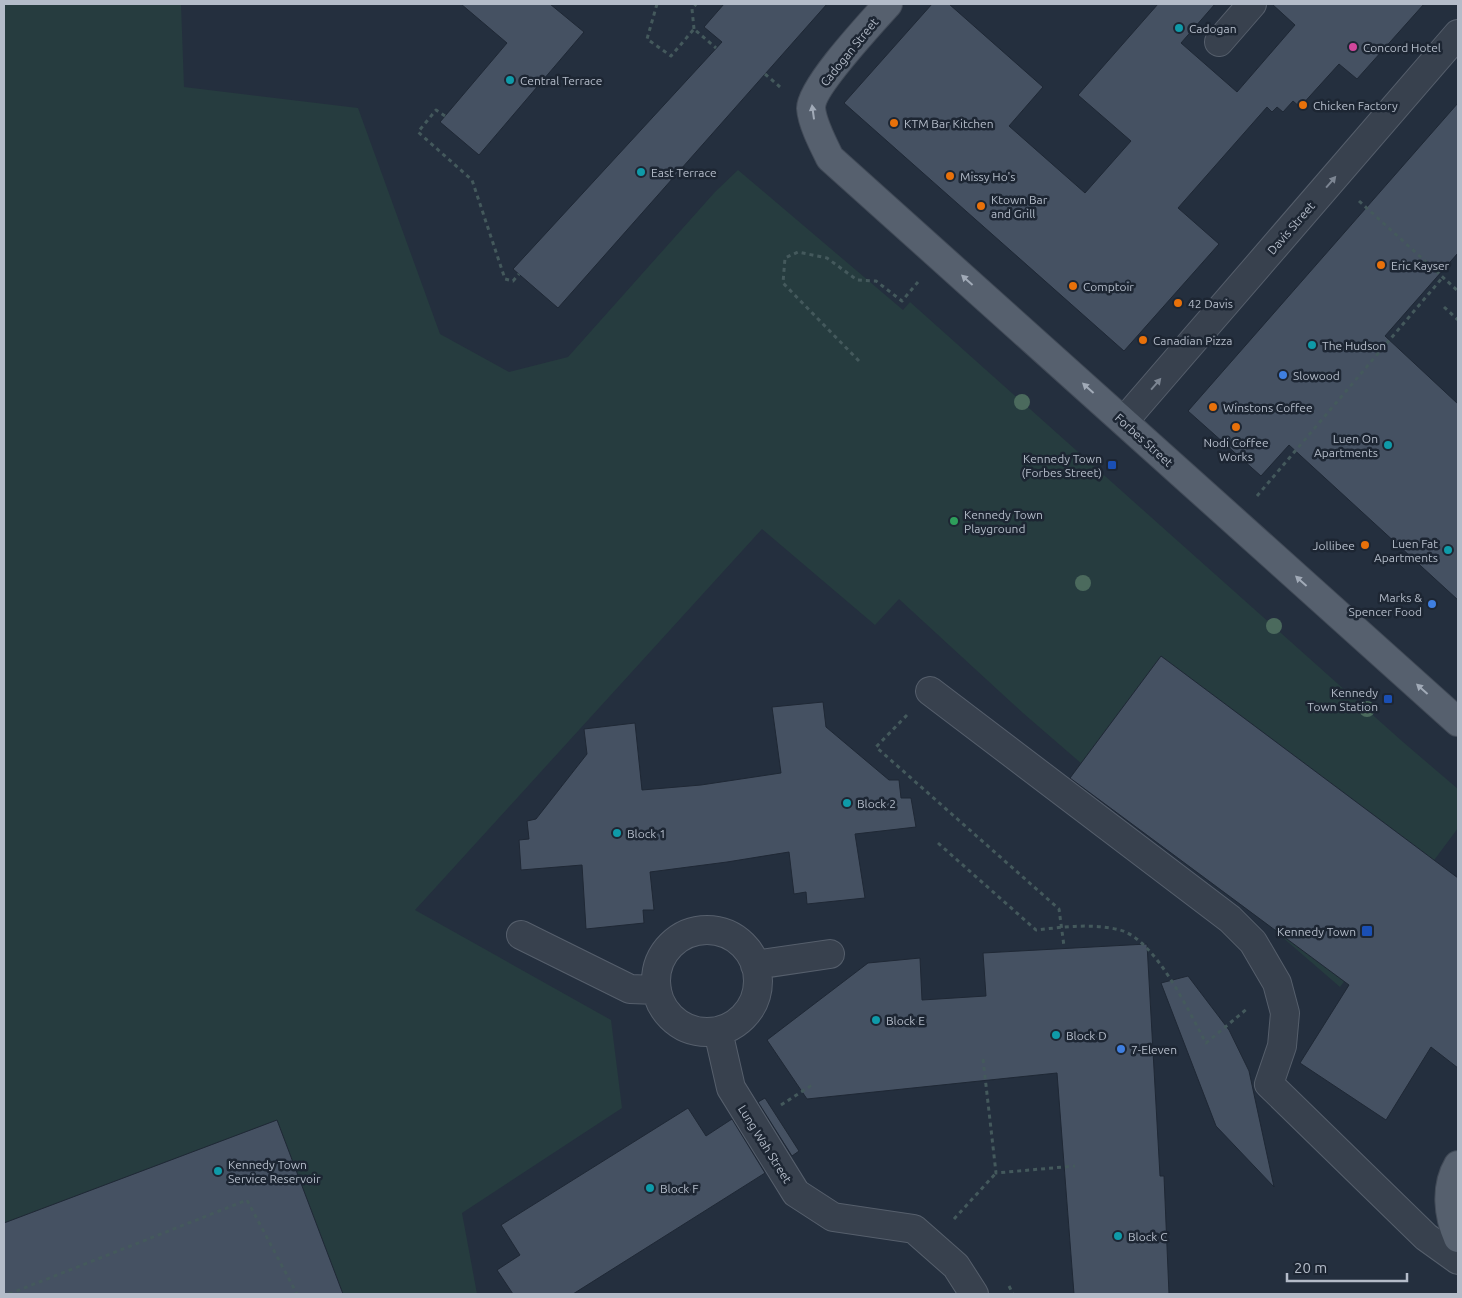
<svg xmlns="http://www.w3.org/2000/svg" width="1462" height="1298" font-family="Ubuntu,sans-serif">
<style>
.green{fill:#263c3f}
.building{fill:#455162;stroke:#1f2835}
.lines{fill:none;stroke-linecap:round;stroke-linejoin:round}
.minor-casing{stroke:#565f6c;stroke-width:30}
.major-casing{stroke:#414a57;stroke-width:30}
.path{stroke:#44595c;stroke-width:3;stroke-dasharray:4 4;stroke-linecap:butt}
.minor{stroke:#38414e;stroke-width:28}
.major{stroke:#56606e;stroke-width:28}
.tree{fill:#4b6a5d}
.oneway{fill:#a1aab7}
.oneway2{fill:#7c8592}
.culture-dot{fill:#0f9aa8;stroke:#1d2633;stroke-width:2}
.hotel-dot{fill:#d1479c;stroke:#1d2633;stroke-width:2}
.food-dot{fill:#e8710a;stroke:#1d2633;stroke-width:2}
.shop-dot{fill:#3f7fe0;stroke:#1d2633;stroke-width:2}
.transit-dot{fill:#1a4fb4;stroke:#1d2633;stroke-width:2}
.leisure-dot{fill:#2e9e5b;stroke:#1d2633;stroke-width:2}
.labels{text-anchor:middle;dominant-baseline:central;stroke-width:5;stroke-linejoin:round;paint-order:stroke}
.poi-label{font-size:12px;fill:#b4bcc9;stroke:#1d2633;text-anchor:start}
.street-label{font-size:12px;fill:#b4bcc9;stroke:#1d2633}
</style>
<rect width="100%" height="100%" fill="#242f3e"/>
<path class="green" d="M4,4H181L184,87L358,108L440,334L509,372L568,357L715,192L738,170L903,310L910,302L1403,742L1458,789V828L1340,987L1023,713L899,599L875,625L762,529L415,910L611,1020L622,1108L462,1213L477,1294H4Z"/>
<path class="building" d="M461,4H550L584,32L479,155L440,122L507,43Z
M724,4H827L558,308L513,269L722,42L704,27Z
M932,4H949L1043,87L1009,126L1085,193L1131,141L1078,95L1158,4H1215L1181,43L1237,92L1295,25L1272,4H1424L1357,79L1339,64L1300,107L1293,101L1283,112L1277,107L1272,112L1267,107L1178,208L1219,244L1124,351L844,103Z
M1458,103V253L1385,336L1458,404V600L1289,445L1261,476L1188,411Z
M1161,656L1458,878V1068L1431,1047L1386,1120L1300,1063L1349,985L1070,778Z
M823,702L826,727L889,780H899L901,798H911L916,827L855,834L865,898L807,904L806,892L794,894L789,852L727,862L650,872L654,910H643L644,923L586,929L582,865L521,870L519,840L529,839L527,821L536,819L587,754L584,729L635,723L642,790L701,785L781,773L772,707Z
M1147,944L1160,1176H1164L1169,1294H1074L1057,1073L807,1099L767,1040L868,963L920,958L922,1000L986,996L983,953Z
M1188,976L1229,1030L1249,1071L1274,1187L1216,1126L1161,983Z
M765,1098L799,1151L792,1156L758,1102Z
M688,1108L706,1136L732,1119L765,1173L573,1294H513L497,1270L520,1255L501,1225Z
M277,1120L343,1294H4V1223Z"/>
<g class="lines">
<defs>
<path id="minor" d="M1219,42L1252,4
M1124,421L1458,34
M930,691L1230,919L1253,942L1277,983L1285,1013L1282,1046L1269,1084L1426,1237L1458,1260
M656 981a51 51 0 1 1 102 0a51 51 0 1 1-102 0Z
M521,935L630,989L657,990
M755,965L830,954
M718,1031L731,1088L796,1193L833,1217L914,1229L956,1266L974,1294"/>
<path id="major" d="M888,4C872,22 811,87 811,108C812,123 823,144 830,158L1458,722
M1458,1165C1445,1187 1448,1215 1458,1238"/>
</defs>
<use href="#minor" class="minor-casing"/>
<use href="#major" class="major-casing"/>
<path class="path" d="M657,4L647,39L671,56L694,29L716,48
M694,29L692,9L696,4
M765,74L780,87
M445,116L436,110L418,132L472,180L505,279L513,281L519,274
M1359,201L1458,291
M1444,307L1458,320
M859,361L783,283L785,258L798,252L827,258L857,280L876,281L902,301L918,282
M1257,496L1443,277
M907,715L876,747L1059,909L1064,946
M938,843L1036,930C1063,927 1093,923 1120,930C1156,940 1189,1012 1206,1043L1248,1008
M983,1059L996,1173L1075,1166
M781,1105L812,1085
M954,1219L996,1173
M1009,1286L1013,1294
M9,1294L247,1200L297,1294"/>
<use href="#minor" class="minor"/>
<use href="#major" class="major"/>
</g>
<g class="tree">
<circle cx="1022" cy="402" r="8"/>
<circle cx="1083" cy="583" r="8"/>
<circle cx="1274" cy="626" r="8"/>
<circle cx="1367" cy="709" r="8"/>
</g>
<defs><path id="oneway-solid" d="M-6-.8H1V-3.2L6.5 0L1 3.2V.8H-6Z" transform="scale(1.25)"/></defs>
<g class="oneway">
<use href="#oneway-solid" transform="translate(813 112) rotate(-98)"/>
<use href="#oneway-solid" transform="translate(967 280) rotate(-138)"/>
<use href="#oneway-solid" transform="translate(1088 388) rotate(-138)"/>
<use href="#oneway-solid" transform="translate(1301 581) rotate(-138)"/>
<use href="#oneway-solid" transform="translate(1422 689) rotate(-138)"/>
</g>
<g class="oneway2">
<use href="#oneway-solid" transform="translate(1331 182) rotate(-49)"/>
<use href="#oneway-solid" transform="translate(1156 384) rotate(-49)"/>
</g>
<g class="culture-dot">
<circle cx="1179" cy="28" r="5"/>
<circle cx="510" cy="80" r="5"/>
<circle cx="641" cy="172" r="5"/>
<circle cx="1312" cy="345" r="5"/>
<circle cx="1388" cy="445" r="5"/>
<circle cx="1448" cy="550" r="5"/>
<circle cx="847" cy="803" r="5"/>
<circle cx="617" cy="833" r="5"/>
<circle cx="876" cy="1020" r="5"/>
<circle cx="1056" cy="1035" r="5"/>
<circle cx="218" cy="1171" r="5"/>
<circle cx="650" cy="1188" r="5"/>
<circle cx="1118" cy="1236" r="5"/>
</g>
<circle class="hotel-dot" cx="1353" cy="47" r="5"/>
<g class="food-dot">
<circle cx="1303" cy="105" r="5"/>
<circle cx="894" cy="123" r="5"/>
<circle cx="950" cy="176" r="5"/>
<circle cx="981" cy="206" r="5"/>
<circle cx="1381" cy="265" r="5"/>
<circle cx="1073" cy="286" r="5"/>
<circle cx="1178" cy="303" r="5"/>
<circle cx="1143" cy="340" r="5"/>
<circle cx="1213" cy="407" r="5"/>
<circle cx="1236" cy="427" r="5"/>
<circle cx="1365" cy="545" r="5"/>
</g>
<g class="shop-dot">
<circle cx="1283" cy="375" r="5"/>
<circle cx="1432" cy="604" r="5"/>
<circle cx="1121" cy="1049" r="5"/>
</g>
<g class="transit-dot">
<rect x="1107" y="460" width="10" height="10" rx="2.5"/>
<rect x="1383" y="694" width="10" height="10" rx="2.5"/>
<rect x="1361" y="925" width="12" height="12" rx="2.5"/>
</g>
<circle class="leisure-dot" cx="954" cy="521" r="5"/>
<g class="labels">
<g class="poi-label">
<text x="1189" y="28">Cadogan</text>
<text x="1363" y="47">Concord Hotel</text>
<text x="520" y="80">Central Terrace</text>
<text x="1313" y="105">Chicken Factory</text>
<text x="904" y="123">KTM Bar Kitchen</text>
<text x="651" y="172">East Terrace</text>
<text x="960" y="176">Missy Ho's</text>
<text x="991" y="199">Ktown Bar<tspan x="991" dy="14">and Grill</tspan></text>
<text x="1391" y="265">Eric Kayser</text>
<text x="1083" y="286">Comptoir</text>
<text x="1188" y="303">42 Davis</text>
<text x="1153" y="340">Canadian Pizza</text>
<text x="1322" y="345">The Hudson</text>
<text x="1293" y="375">Slowood</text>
<text x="1223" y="407">Winstons Coffee</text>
<text x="1378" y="438" text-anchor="end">Luen On<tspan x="1378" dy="14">Apartments</tspan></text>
<text x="1236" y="442" text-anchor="middle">Nodi Coffee<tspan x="1236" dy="14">Works</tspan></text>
<text x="1102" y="458" text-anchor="end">Kennedy Town<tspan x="1102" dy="14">(Forbes Street)</tspan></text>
<text x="964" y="514">Kennedy Town<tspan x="964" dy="14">Playground</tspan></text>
<text x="1438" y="543" text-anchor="end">Luen Fat<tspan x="1438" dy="14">Apartments</tspan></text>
<text x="1355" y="545" text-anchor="end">Jollibee</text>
<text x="1422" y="597" text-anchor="end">Marks &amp;<tspan x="1422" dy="14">Spencer Food</tspan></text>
<text x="1378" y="692" text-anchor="end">Kennedy<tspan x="1378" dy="14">Town Station</tspan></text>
<text x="857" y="803">Block 2</text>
<text x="627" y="833">Block 1</text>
<text x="1356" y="931" text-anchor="end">Kennedy Town</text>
<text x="886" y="1020">Block E</text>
<text x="1066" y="1035">Block D</text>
<text x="1131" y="1049">7-Eleven</text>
<text x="228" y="1164">Kennedy Town<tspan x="228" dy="14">Service Reservoir</tspan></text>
<text x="660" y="1188">Block F</text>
<text x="1128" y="1236">Block C</text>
</g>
<g class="street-label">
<text transform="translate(849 52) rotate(-51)">Cadogan Street</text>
<text transform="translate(1291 228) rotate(-49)">Davis Street</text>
<text transform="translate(1144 440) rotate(42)">Forbes Street</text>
<text transform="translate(765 1144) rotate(58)">Lung Wah Street</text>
</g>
</g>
<rect width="1462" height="1298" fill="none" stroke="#b4bcc9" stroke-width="10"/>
<path d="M1287 1273v8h120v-8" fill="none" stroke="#b4bcc9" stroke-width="2.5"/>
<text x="1294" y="1273" font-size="15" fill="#b4bcc9" stroke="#1d2633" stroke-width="4" paint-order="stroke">20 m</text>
</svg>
